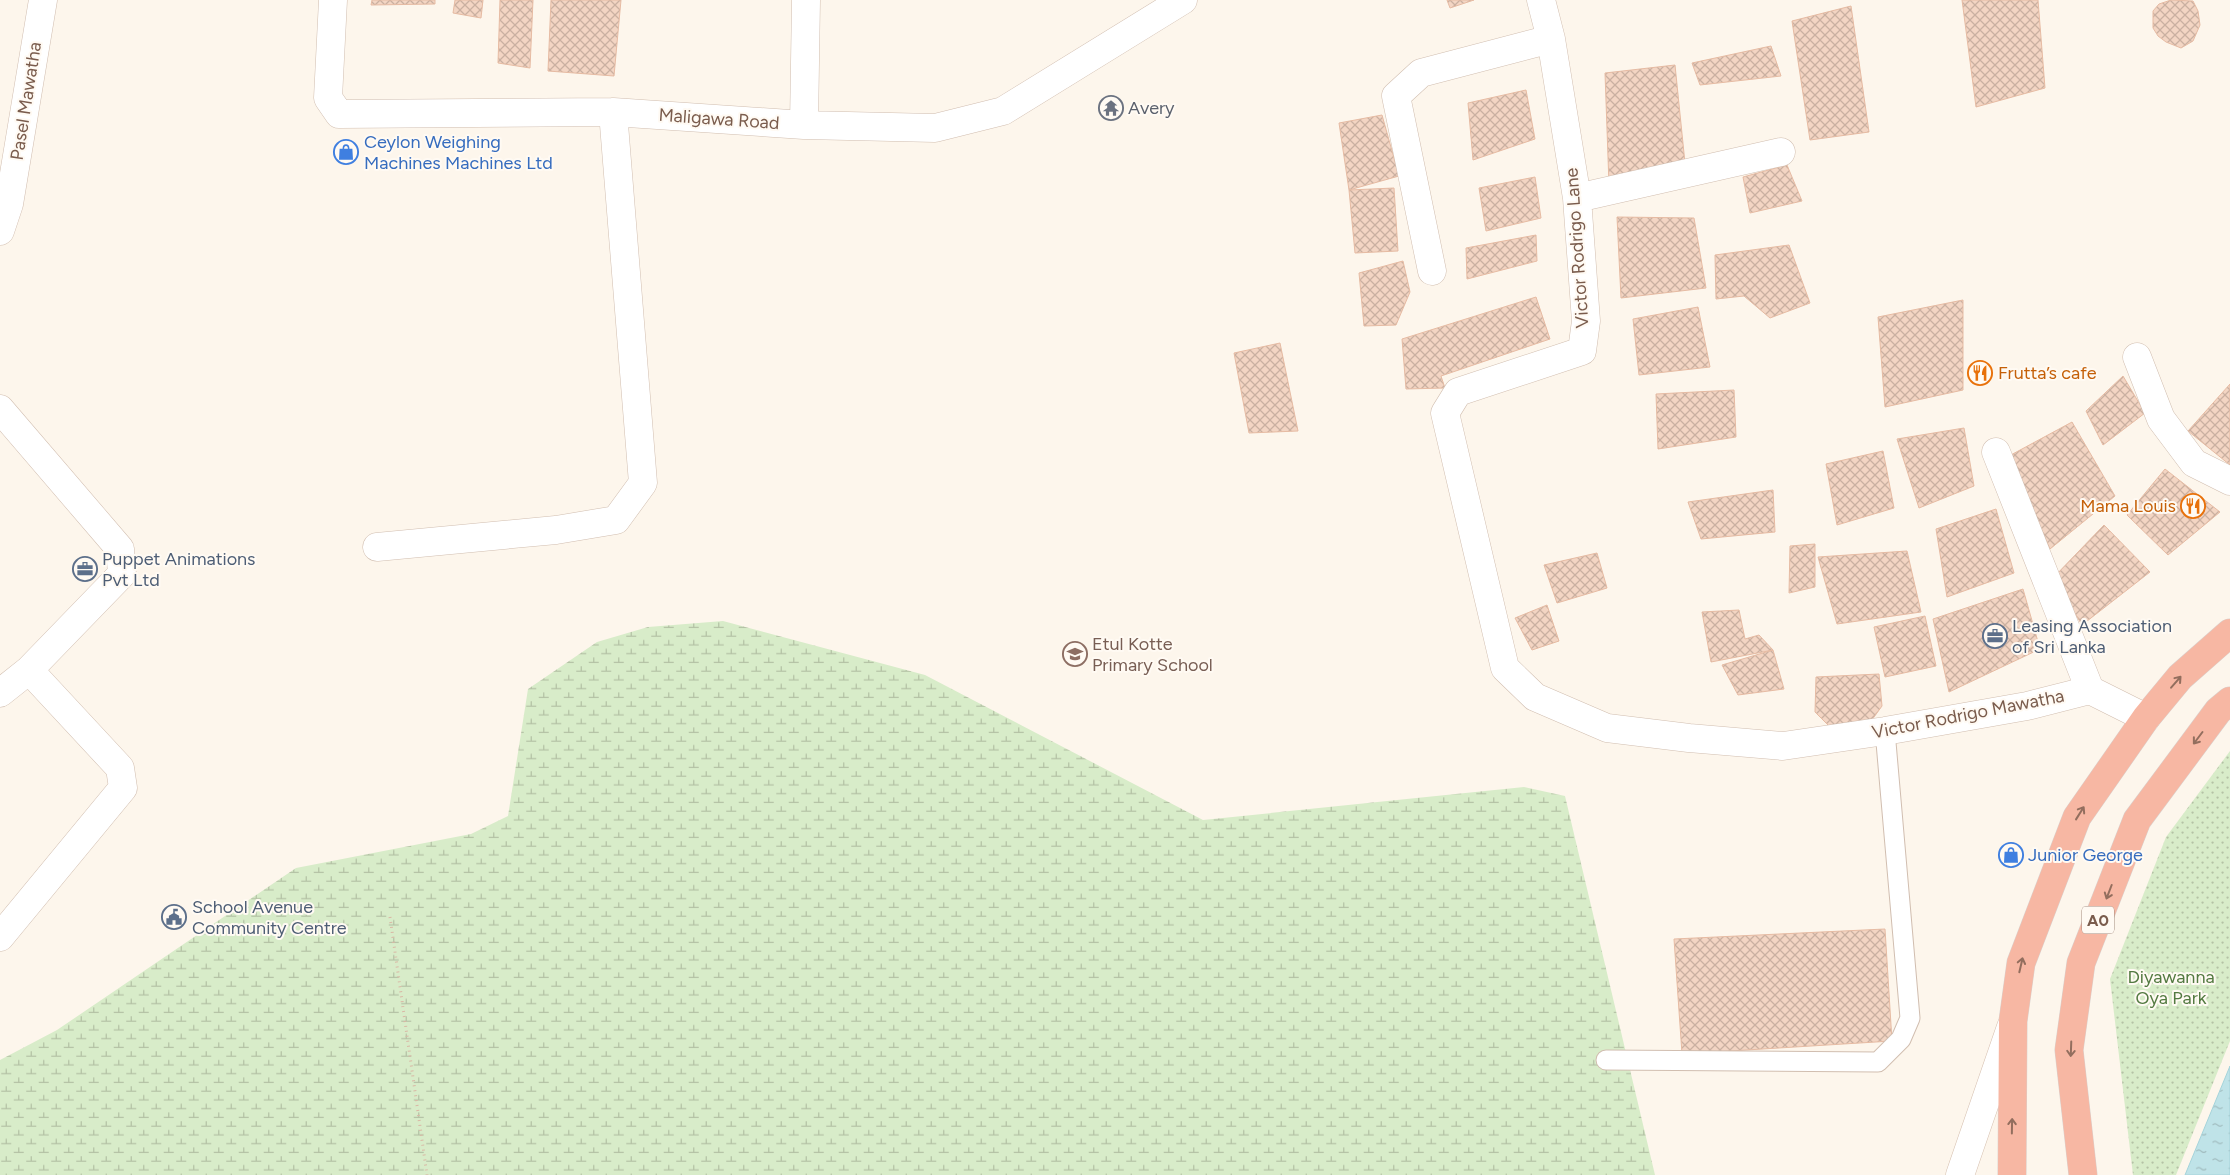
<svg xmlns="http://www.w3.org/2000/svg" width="2230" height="1175" font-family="Figtree,sans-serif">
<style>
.green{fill:url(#green-dots)}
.wetland{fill:url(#wetland-marsh)}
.water{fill:url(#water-ripples);stroke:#a5d3da}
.building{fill:url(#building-cross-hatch);stroke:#e6bba3}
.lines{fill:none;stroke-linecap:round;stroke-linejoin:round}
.lane-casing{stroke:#d1beb0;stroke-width:21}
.street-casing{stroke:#d1beb0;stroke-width:29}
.secondary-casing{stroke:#d6c0b0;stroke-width:29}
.highway-casing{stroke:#dad1cd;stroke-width:29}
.path{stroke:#d9b8a5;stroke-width:3;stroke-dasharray:1 4;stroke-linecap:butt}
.lane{stroke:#fff;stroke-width:19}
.street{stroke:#fff;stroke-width:28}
.secondary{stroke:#fff;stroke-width:28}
.highway{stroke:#f7b7a3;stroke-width:28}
.oneway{stroke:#936e5e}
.labels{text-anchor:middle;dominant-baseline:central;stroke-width:4;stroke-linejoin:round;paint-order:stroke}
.shield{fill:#fffaf3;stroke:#a28b7f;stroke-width:1}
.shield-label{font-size:16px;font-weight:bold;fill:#7a5c4d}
.street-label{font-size:18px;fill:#7a5c4d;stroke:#fffaf3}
.worship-label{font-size:18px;fill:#5b616d;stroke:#fffaf3;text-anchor:start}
.shop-label{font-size:18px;fill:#366cbe;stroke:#fffaf3;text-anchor:start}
.food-label{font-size:18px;fill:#c56008;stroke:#fffaf3;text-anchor:start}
.service-label{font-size:18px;fill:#4e5e75;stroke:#fffaf3;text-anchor:start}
.education-label{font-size:18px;fill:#785e54;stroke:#fffaf3;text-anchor:start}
.park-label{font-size:18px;fill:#537a41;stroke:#fffaf3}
</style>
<defs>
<pattern id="green-dots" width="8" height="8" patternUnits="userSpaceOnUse" patternTransform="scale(1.25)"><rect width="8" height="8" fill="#d8ecc9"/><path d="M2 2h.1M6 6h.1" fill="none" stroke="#b4c2a5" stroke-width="1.8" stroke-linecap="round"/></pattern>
<pattern id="wetland-marsh" width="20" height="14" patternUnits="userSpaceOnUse" patternTransform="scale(1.25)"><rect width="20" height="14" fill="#d8ecc9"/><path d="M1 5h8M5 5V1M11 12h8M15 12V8" fill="none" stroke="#b4c2a5"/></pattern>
<pattern id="water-ripples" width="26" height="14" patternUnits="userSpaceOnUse" patternTransform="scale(1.25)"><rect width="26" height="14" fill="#bfe3e8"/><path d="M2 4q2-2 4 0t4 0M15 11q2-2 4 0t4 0" fill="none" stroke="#a0bbbe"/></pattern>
<pattern id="building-cross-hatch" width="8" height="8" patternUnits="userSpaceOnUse" patternTransform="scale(1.25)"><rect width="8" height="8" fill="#f3d5c3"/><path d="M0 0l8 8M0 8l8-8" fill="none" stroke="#cab0a1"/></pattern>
</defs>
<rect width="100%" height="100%" fill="#fdf6ec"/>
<path class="green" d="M2230,751V1041L2176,1175H2133L2110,979L2166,837Z"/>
<path class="wetland" d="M723,621L925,675L1203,820L1524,787L1565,796L1655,1175H0V1060L57,1030L296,868L471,834L508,816L528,689L597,642L648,627Z"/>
<path class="water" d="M2230,1066V1175H2185Z"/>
<path class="building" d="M372,0H435V4L371,5Z
M455,0H483L481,18L453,13Z
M500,0H533L530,68L498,63Z
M551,0H621L614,76L548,71Z
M1447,0H1474L1450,8Z
M1962,0H2038L2045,88L1976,107Z
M2171,0L2193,1L2198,11L2200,25L2193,41L2181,48L2166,42L2158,36L2153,28V11L2159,4Z
M1851,6L1869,132L1810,140L1792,21Z
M1771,46L1781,76L1700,85L1692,63Z
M1675,65L1686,173L1609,185L1605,73Z
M1526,90L1535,139L1473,160L1468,103Z
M1382,115L1399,176L1349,190L1339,123Z
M1787,165L1802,201L1750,213L1743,177Z
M1535,177L1541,218L1486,231L1479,188Z
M1394,188L1398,251L1355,253L1349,190Z
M1617,217L1694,218L1706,288L1621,298Z
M1536,235L1537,261L1467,279L1466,248Z
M1789,245L1810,303L1770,318L1744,296L1716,299L1715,255Z
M1403,261L1410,292L1396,325L1364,326L1359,273Z
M1536,297L1550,339L1441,376L1445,388L1406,389L1402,339Z
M1963,300V390L1885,407L1878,317Z
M1698,307L1710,367L1639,375L1633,319Z
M1280,343L1298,431L1249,433L1234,353Z
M2123,376L2145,413L2103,445L2086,411Z
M2230,384V465L2188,431Z
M1734,390L1736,437L1658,449L1656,394Z
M2072,422L2115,496L2050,549L2009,456Z
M1964,428L1974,486L1919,508L1897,439Z
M1883,451L1894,508L1837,525L1826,464Z
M2165,469L2220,512L2168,555L2127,515Z
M1773,490L1775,532L1701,539L1688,502Z
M1996,509L2014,573L1947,597L1936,529Z
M2104,525L2150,572L2082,625L2053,578Z
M1815,544V587L1789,593L1790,546Z
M1907,551L1921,612L1837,624L1818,557Z
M1597,553L1607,588L1557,603L1544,565Z
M2023,589L2040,649L1949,692L1933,619Z
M1547,605L1559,641L1532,650L1515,618Z
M1739,610L1745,639L1759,635L1773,650L1711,662L1702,612Z
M1925,616L1936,666L1885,677L1874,627Z
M1773,650L1784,689L1738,695L1722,665Z
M1879,674L1882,706L1869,724L1832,729L1815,712L1816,677Z
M1885,929L1892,1041L1682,1054L1674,939Z"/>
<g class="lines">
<defs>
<path id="lane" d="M1606,1060L1878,1062L1901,1039L1910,1018L1885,731"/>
<path id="street" d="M333,0L328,98L339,114L613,112L804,125L935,128L1003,111L1183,0
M1541,0L1551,39L1577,198L1586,321L1582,351L1458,392L1445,413L1505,668L1535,697L1607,728L1689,738L1783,746L1885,731L2027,706L2090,690L2146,718
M804,125L806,0
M1577,198L1781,152
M0,231L9,204L43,0
M1432,271L1396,96L1421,73L1551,39
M2137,357L2161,419L2194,463L2230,481
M0,409L120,549L122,574L29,670L0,693
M1996,452L2090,690
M377,547L556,530L616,520L643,483L613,112
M0,937L123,788L120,768L29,670"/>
<path id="secondary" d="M1960,1175L2011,1027"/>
<path id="highway" d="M2012,1175L2013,1021L2021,963L2077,817L2146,718L2180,677L2230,633
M2083,1175L2069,1050L2081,963L2137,820L2218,711L2230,701"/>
</defs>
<use href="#lane" class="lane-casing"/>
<use href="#street" class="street-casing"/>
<use href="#secondary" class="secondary-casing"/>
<use href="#highway" class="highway-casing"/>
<path class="path" d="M390,917L427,1175"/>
<use href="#lane" class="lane"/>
<use href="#street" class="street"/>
<use href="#secondary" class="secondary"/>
<use href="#highway" class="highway"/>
</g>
<defs><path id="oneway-shaft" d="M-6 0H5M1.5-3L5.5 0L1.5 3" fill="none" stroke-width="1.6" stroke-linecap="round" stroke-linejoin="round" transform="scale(1.25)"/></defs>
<g class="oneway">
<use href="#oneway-shaft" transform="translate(2176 682) rotate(-49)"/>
<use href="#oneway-shaft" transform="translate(2198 738) rotate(127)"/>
<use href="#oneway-shaft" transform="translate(2080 813) rotate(-58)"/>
<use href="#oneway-shaft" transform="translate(2109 892) rotate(111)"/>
<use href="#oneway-shaft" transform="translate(2021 965) rotate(-77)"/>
<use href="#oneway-shaft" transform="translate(2071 1049) rotate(92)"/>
<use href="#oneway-shaft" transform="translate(2012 1126) rotate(-89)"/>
</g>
<defs>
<symbol id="temple-ring" viewBox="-11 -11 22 22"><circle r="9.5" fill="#fffaf3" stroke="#6b7280" stroke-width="1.5"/><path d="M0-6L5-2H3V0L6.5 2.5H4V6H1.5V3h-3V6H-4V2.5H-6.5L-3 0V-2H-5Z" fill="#6b7280"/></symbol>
<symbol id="shop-ring" viewBox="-11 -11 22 22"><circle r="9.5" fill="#fffaf3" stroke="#3f7fe0" stroke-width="1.5"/><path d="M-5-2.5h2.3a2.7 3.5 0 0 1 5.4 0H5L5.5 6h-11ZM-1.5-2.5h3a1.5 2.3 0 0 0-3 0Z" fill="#3f7fe0"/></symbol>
<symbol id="restaurant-ring" viewBox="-11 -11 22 22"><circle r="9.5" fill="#fffaf3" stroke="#e8710a" stroke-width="1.5"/><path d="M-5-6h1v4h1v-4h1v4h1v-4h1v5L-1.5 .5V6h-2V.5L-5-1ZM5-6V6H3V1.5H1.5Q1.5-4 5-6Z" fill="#e8710a"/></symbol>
<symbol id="office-ring" viewBox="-11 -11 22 22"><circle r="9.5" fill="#fffaf3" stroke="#5c6f8a" stroke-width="1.5"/><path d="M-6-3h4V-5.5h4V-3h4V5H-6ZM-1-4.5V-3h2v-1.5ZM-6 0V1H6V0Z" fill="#5c6f8a"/></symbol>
<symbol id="school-ring" viewBox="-11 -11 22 22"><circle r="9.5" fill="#fffaf3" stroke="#8d6e63" stroke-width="1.5"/><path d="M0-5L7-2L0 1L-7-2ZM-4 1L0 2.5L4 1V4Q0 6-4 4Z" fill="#8d6e63"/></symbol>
<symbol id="civic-ring" viewBox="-11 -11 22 22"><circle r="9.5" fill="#fffaf3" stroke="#5c6f8a" stroke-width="1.5"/><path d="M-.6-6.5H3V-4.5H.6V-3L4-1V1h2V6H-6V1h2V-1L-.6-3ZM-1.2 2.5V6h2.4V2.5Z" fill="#5c6f8a"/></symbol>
</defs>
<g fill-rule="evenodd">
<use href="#temple-ring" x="1097" y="94" width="28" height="28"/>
<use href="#shop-ring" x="332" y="138" width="28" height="28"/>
<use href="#restaurant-ring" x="1966" y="359" width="28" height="28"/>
<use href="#restaurant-ring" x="2179" y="492" width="28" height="28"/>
<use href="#office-ring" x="71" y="555" width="28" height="28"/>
<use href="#office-ring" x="1981" y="622" width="28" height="28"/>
<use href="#school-ring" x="1061" y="640" width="28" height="28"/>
<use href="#shop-ring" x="1997" y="841" width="28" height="28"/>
<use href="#civic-ring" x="160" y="903" width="28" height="28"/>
</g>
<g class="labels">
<rect class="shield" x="2082" y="906.5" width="32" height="27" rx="4"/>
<g class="shield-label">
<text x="2098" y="920">A0</text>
</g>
<g class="street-label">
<text transform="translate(26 101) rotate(-81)">Pasel Mawatha</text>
<text transform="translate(719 119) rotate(4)">Maligawa Road</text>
<text transform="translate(1577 248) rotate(-94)">Victor Rodrigo Lane</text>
<text transform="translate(1968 714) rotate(-11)">Victor Rodrigo Mawatha</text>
</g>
<g class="worship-label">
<text x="1128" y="108">Avery</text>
</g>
<g class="shop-label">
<text x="364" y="142">Ceylon Weighing<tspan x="364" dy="21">Machines Machines Ltd</tspan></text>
<text x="2028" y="855">Junior George</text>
</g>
<g class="food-label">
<text x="1998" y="373">Frutta’s cafe</text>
<text x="2176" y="506" text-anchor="end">Mama Louis</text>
</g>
<g class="service-label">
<text x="102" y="559">Puppet Animations<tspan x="102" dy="21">Pvt Ltd</tspan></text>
<text x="2012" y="626">Leasing Association<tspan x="2012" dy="21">of Sri Lanka</tspan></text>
<text x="192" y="907">School Avenue<tspan x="192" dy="21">Community Centre</tspan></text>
</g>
<g class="education-label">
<text x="1092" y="644">Etul Kotte<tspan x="1092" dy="21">Primary School</tspan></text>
</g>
<g class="park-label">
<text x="2171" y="977">Diyawanna<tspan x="2171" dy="21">Oya Park</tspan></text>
</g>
</g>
</svg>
